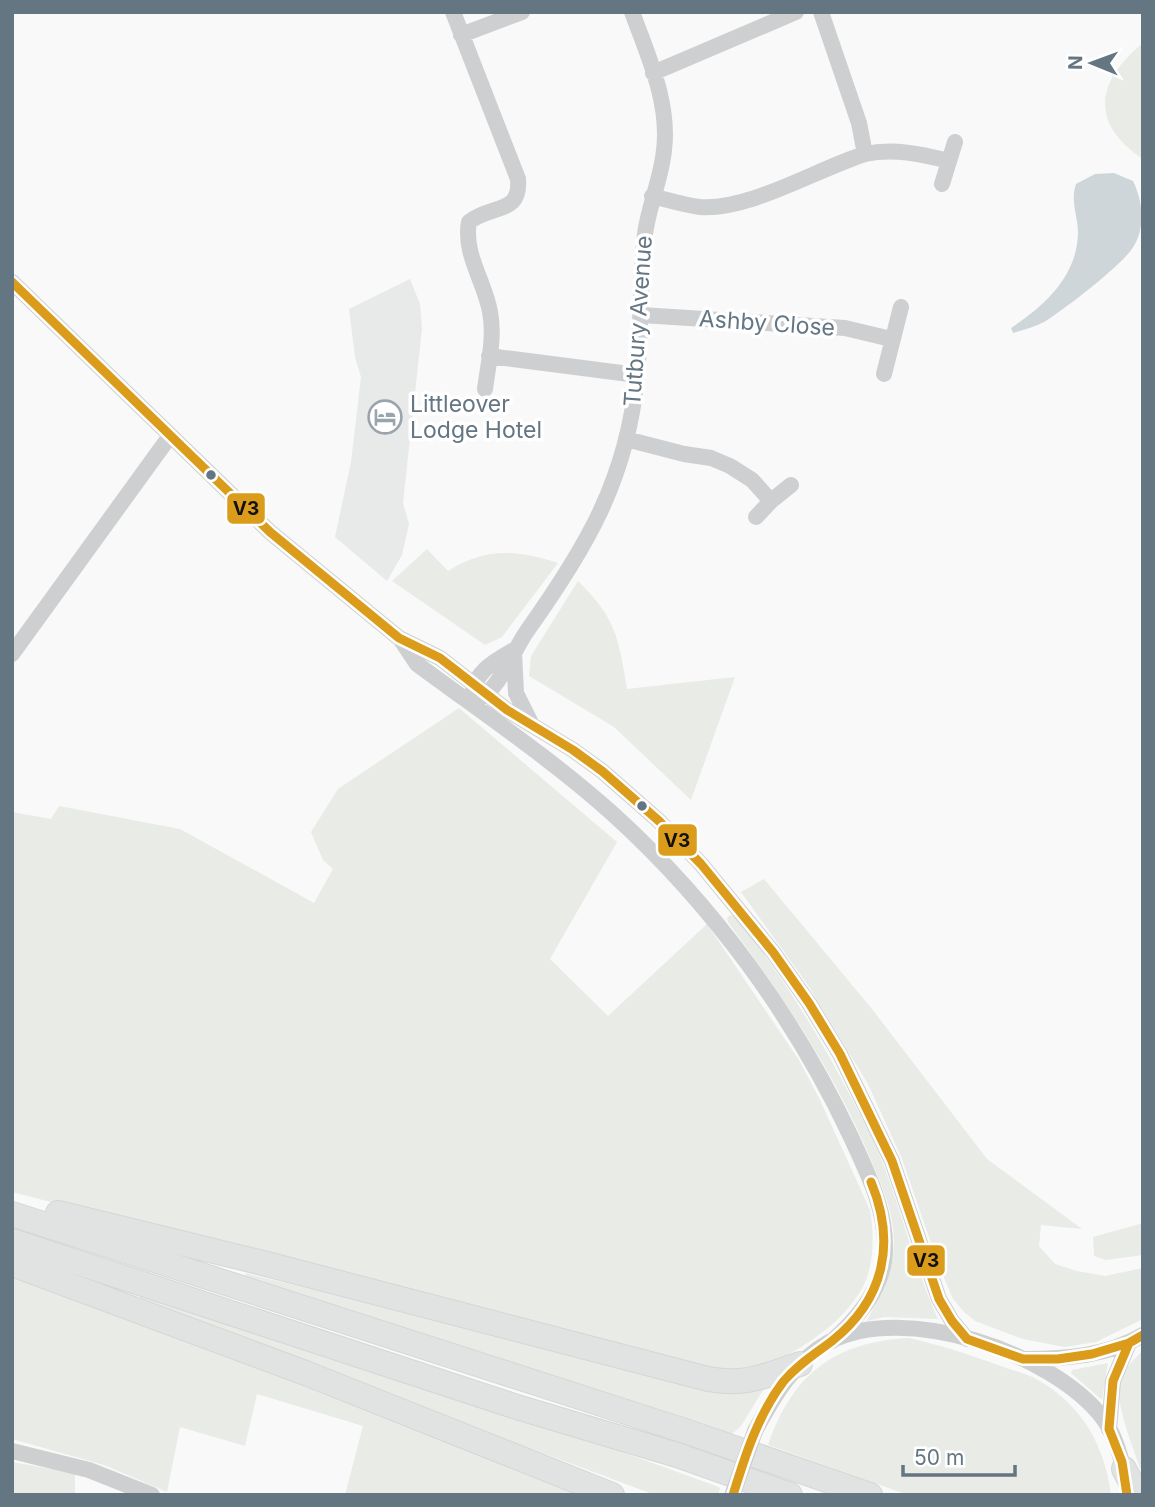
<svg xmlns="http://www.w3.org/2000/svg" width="1155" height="1507" font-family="Inter,sans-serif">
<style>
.built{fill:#e8e9e9}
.green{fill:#e8ebe6}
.water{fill:#ced6d9}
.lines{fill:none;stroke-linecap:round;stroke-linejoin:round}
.highway-casing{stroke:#d5d6d6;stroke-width:26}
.minor{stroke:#cecfd0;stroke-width:16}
.highway{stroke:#e1e2e2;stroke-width:24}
.minor-bridge{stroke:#cecfd0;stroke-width:16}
.bus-1-casing{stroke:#fff;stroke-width:14}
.bus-1{stroke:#da9c1a;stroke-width:9}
.bus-dot{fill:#657683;stroke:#fff;stroke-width:2.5}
.labels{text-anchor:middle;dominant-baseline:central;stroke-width:7;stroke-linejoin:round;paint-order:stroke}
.street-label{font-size:23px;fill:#657683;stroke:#fff}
.poi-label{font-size:23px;fill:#657683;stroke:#fff;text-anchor:start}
.line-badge{stroke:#fff;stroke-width:2.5}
.pale-badge-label{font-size:19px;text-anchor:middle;font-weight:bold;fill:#111}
</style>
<rect width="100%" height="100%" fill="#f9f9f9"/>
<path class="built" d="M410,279L420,304L422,329L403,503L409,524L402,555L387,581L335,537L351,462L361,377L355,357L349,309Z"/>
<path class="green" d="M1143,43V159C1089,123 1096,81 1143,43Z
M427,549L448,571C486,547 517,550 558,563L502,637L485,645L392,581Z
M578,581C616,618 619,639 627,689L735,677L691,800L614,727L529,676L531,656Z
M459,708L617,842L550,959L608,1016L707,924L799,1060L820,1100L870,1210C874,1232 874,1259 866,1280C849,1323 782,1366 737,1373C729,1374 719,1372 710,1372L12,1192V812L51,819L59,806L180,829L314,903L333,869L323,860L311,832L338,789Z
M764,879L872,1009L987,1159L1082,1229L1041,1225L1039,1246L1055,1264L1077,1271L1105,1276L1143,1268V1319L1096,1342L1065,1347L1023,1339L975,1321L963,1311L953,1299L939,1266L902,1159L868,1084L808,985L741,892Z
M730,915L735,916C782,975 821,1038 855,1105C863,1121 872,1137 879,1153C901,1208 914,1266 938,1319L884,1317L867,1321C879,1295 892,1278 894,1247C895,1217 884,1191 873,1165C837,1076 784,998 728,922L727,918Z
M1143,1223V1255L1106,1260L1094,1256L1093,1237Z
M245,1273L730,1390L765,1387L741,1426L731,1435L248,1280Z
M12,1278L208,1349L587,1495H345L363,1426L257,1394L245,1446L180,1427L167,1492L104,1465L12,1439Z
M140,1295L537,1421L716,1486L720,1488L718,1495H655L140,1302Z
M909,1338C940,1345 968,1354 998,1365C1011,1370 1026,1373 1038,1380C1082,1405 1105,1446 1111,1495H908L768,1445C793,1374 834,1342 909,1338Z
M1143,1350V1476C1136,1456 1113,1400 1120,1381C1124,1368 1134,1360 1143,1350Z
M1108,1363L1102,1400L1071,1373L1072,1370Z
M12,1462L75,1473V1495H12Z"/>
<path class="water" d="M1114,173L1133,181C1143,201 1146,229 1132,249C1119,267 1064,310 1044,322C1035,327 1023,330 1013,333L1011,328C1044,306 1077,277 1078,233C1078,216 1070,201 1076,184L1095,174Z"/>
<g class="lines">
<defs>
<path id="highway" d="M58,1213L259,1262L708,1379C745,1386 765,1376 800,1364
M12,1214L688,1432L870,1495
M12,1241L517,1407L677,1455L790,1495
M12,1264L308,1374L612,1495
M1124,1469L1138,1495"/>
</defs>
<use href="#highway" class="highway-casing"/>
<path class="minor" d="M453,12L518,179C521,215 492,204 469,222C463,254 485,282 490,312C495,337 488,365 485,389
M821,12L859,123L865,154
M461,35L522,12
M653,73L796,12
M942,184L955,142
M652,196C668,200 684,205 700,207C749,211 817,169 865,154C894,148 921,154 949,161
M12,282L270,532L399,638L440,658L507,710L573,750L602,771L659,821L701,864L773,952L809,1003L840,1054L892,1161L939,1299L952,1321L967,1339
M641,315L845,328L891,339
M489,356L637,375
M884,374L901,307
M626,439L684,454L711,458L730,466L752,480L771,501
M756,517L771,501L791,485
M401,640L417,664C483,713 553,760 614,815C713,905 794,1016 851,1137C868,1174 887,1211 885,1253C883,1288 857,1319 832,1341
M514,652L516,693L530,721
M12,654L170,436
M472,695C475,671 495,661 514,650
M479,699C500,688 513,651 527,631C586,548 627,480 637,376C641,332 640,287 644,243C646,211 661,182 664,150C670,103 648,56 632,12
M1025,1359C1066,1359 1107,1356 1143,1335
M1109,1429L1113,1381L1129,1343
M755,1431C774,1396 793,1362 829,1342C905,1302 1052,1353 1102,1417C1115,1434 1121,1456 1125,1476
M12,1451L89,1470L152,1495"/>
<use href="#highway" class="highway"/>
<path class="minor-bridge" d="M733,1493L755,1431"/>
<defs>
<path id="bus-1" d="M12,282L270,532L399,638L440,658L507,710L573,750L602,771L659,821L701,864L773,952L809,1003L840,1054L892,1161L939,1299L952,1321L967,1339L1023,1359H1058L1092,1354L1129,1343L1143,1335
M733,1495C745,1456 758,1415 783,1382C797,1365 815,1354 832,1341C885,1299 896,1242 871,1182
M1127,1495L1122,1462L1109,1429L1113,1381L1129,1343L1143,1335"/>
</defs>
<use href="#bus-1" class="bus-1-casing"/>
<use href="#bus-1" class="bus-1"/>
</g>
<defs>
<symbol id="hotel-ring" viewBox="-11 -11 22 22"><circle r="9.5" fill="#fff" stroke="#99a4ac" stroke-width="1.5"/><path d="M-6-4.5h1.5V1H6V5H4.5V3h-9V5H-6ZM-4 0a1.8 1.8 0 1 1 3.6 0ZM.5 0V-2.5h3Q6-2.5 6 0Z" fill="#99a4ac"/></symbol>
</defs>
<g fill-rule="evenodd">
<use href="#hotel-ring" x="366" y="398" width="38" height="38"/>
</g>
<g class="bus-dot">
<circle cx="211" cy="475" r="6"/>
<circle cx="642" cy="806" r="6"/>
</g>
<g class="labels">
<g class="street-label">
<text transform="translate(638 321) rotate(-86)">Tutbury Avenue</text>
<text transform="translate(767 323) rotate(4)">Ashby Close</text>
</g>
<g class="poi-label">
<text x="410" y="404">Littleover<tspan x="410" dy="26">Lodge Hotel</tspan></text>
</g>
</g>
<g class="line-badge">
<rect x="226" y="492" width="40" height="33" rx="7" fill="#da9c1a"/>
<rect x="657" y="823" width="41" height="34" rx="7" fill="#da9c1a"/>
<rect x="906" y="1244" width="40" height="33" rx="7" fill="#da9c1a"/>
</g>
<g class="pale-badge-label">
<text x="246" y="515">V3</text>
<text x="677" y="847">V3</text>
<text x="926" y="1267">V3</text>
</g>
<rect width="1155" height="1507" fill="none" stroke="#657683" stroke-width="28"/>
<g transform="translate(1092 63) rotate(271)" stroke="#ffffff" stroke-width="5" paint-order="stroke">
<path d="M0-5L12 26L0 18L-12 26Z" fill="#657683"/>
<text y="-10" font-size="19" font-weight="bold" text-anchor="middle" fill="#657683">N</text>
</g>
<path d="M903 1465v10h112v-10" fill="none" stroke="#657683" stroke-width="3.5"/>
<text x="914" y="1465" font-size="21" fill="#657683" stroke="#ffffff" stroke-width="5" paint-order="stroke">50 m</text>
</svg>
